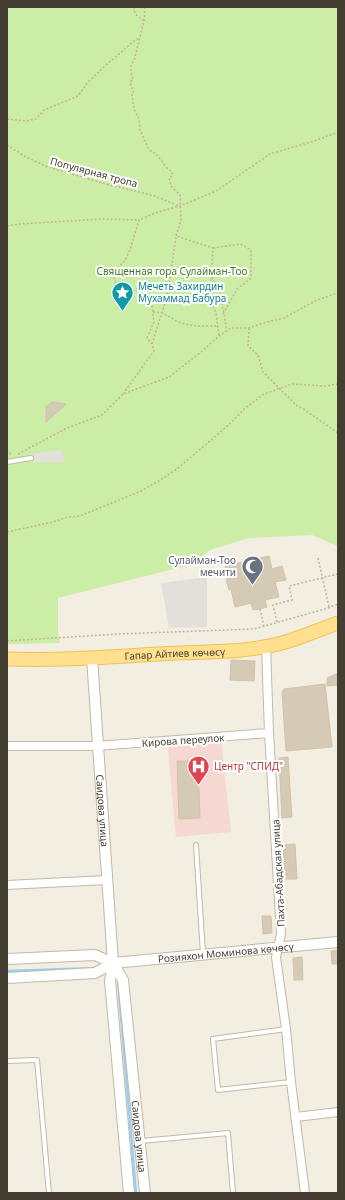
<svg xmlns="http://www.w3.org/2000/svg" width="345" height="1200" font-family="'Noto Sans',sans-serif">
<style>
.medical{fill:#f6d8d3}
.green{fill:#cceda5}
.parking{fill:#e3e0db}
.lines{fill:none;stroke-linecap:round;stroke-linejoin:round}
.stream{stroke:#96cff8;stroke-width:2.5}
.building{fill:#d5cab6;stroke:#d2c2a8}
.service-casing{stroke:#c2b9a6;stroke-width:6}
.minor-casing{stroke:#c2b9a6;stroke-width:10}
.tertiary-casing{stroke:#c2b9a6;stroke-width:12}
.primary-casing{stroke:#f1c252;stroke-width:15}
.path{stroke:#c3b293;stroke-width:1.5;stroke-dasharray:2 2;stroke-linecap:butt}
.service{stroke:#fff;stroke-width:4}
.minor{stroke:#fff;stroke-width:8}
.tertiary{stroke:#fff;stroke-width:10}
.primary{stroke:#ffe08f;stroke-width:13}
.labels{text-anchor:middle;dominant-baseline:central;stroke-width:4;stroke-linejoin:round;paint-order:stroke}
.street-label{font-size:10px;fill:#453e32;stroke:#fff}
.park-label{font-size:10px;fill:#427d1f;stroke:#fff}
.culture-label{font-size:10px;fill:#0d838f;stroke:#fff;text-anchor:start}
.worship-label{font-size:10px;fill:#5b616d;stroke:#fff;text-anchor:end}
.health-label{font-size:10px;fill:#be3a42;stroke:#fff;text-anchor:start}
</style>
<rect width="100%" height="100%" fill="#f3eee2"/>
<path class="medical" d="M221,739L231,832L176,837L167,740Z"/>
<path class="green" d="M7,7H338V546L312,535L249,538L210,550L190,565L58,598V633L60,643L7,644Z"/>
<path class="parking" d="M61,450L65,462H33L31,454Z
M207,577V627L169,628L161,583Z"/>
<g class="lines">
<path class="stream" d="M7,971L96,968
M118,980L136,1193"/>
</g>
<path class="building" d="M52,402L66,404L46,422V407Z
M269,556L272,569L282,566L286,580L275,582L279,597L265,600L267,607L260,609L253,610L251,603L235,607L231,589L229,590L226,579H228L225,566Z
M231,660L255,661L254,681L230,680Z
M338,673V685L327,686V678Z
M325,684L332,747L286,751L282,692L284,689Z
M288,757L292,817L282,818L279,758Z
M177,761H198L200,818L179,819Z
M295,844L297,879H285L283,845Z
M262,916H271L272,933L263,934Z
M338,950V964H332L331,951Z
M302,957L303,980H294L293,958Z"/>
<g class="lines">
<defs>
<path id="service" d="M7,462L31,458
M196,845L203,954
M286,1029L213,1039L218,1090L291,1082
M7,1061L37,1060L49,1193
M141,1141L228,1133L233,1193"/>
<path id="minor" d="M266,646L269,733L281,934L276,957L286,1029L291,1082L305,1193
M7,746H97L269,733
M7,885L107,880
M296,1117L338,1112"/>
<g id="tertiary">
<path id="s1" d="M92,658L113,963L110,981L129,1193"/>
<path d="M7,959L95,955L113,963"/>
<path id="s2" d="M113,963L123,980L145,1193"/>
<path id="s3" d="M7,978L95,973L113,963L338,942"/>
</g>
<g id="primary">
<path id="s4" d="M7,659C63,661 119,656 175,653C207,652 246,652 278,644C298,639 318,630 338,623"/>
</g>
</defs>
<use href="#service" class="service-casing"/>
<use href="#minor" class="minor-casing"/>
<use href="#tertiary" class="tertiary-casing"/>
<use href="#primary" class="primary-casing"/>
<path class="path" d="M134,7L135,14L144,21
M145,7L144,21L134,61C129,66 131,73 133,79L130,82L134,93L132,95L134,109L139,119L140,130L149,150C158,154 160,159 166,167C169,170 171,170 173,175L169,178L171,186L180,195L181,220L176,236L213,248L210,297L216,313L219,336
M7,119L26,121L36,119L44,110L78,96L88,82L108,63L118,55L135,40L140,38
M7,145L26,157L48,167L102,183L155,196L179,206
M7,226L19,224L102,219L139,220
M213,248L240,244L251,250V278L237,289L223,314
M212,277L220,292L227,331
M152,297H210
M153,312C167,312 167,317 179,322C191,327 205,326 218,326
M249,328L248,346L258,355L263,372L296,405L305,410L338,433
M152,344L167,297L176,237
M123,394L154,351L152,344L147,338L154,322L151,297L145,289L138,288L123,296L114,279L116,269L125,261L131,247L139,220L155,213L180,206L216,191L270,154L314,141L338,132
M7,450L8,453L13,454
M18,454L67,428L102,415L123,394L169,377L201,352L219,336L231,328H249L263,323L284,318L317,300L338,293
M7,532L53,522L68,517L80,516L141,491L162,479L177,469L232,422L244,409L264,394L292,384L325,386L338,384
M318,558L329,607
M260,609L264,627
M277,622L273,605L292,600L289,586L338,574
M7,641L118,634L254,629L325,609L338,604"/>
<use href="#service" class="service"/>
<use href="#minor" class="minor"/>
<use href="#tertiary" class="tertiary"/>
<use href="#primary" class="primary"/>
</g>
<defs>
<symbol id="sight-pin" viewBox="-11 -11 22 30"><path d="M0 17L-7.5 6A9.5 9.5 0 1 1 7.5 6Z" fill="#0f9aa8" stroke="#fff"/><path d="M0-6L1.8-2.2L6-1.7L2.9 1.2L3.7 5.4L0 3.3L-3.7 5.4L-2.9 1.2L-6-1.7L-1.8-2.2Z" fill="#fff"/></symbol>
<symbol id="mosque-pin" viewBox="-11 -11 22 30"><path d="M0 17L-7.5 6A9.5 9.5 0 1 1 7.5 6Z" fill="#6b7280" stroke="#fff"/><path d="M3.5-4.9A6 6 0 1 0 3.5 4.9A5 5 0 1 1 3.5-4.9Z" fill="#fff"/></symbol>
<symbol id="hospital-pin" viewBox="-11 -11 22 30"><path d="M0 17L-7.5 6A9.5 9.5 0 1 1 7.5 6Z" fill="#e0444e" stroke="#fff"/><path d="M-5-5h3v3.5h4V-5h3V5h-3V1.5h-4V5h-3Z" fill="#fff"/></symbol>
</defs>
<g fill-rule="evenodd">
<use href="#sight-pin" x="110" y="280" width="25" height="34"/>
<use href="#mosque-pin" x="240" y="554" width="25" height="34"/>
<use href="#hospital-pin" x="186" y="754" width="25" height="34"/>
</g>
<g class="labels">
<g class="street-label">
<text transform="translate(94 172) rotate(15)">Популярная тропа</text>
<text stroke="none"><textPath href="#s4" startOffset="168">Гапар Айтиев көчөсү</textPath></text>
<text transform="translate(183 740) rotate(-4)">Кирова переулок</text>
<text stroke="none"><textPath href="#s1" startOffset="153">Саидова улица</textPath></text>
<text transform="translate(278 873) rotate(-93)">Пахта-Абадская улица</text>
<text stroke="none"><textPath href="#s3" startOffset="222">Розияхон Моминова көчөсү</textPath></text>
<text stroke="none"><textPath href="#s2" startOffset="177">Саидова улица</textPath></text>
</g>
<g class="park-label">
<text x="172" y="271">Священная гора Сулайман-Тоо</text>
</g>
<g class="culture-label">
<text x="138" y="286">Мечеть Захирдин<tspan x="138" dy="12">Мухаммад Бабура</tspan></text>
</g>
<g class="worship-label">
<text x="236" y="560">Сулайман-Тоо<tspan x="236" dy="12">мечити</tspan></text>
</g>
<g class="health-label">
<text x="214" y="766">Центр "СПИД"</text>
</g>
</g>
<rect width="345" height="1200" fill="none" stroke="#453e32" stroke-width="16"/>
</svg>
